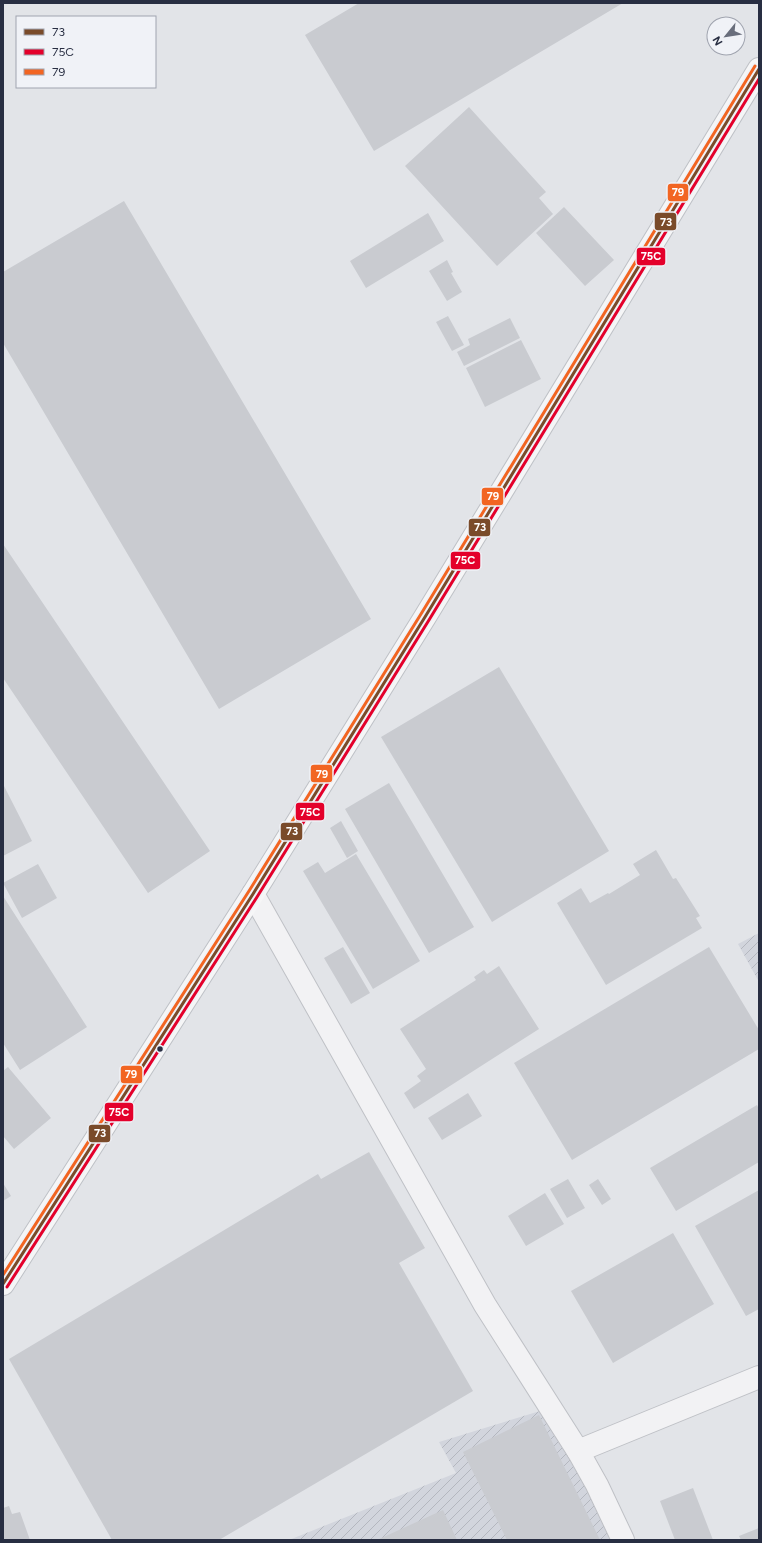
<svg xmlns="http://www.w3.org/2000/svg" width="762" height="1543" font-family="Figtree,sans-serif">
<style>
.industrial{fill:url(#industrial-furrows)}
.building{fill:#c9cbd0}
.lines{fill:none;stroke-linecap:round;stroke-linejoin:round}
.minor-casing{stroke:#bfc1c6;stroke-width:24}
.tertiary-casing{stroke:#bfc1c6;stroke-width:24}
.primary-casing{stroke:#bec1c6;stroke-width:24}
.minor{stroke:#f2f2f4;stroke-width:22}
.tertiary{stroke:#f2f2f4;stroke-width:22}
.primary{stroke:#f6f6f7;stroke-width:22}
.bus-1-casing{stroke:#f0f2f7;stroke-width:6}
.bus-2-casing{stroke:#f0f2f7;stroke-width:6}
.bus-3-casing{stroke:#f0f2f7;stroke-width:6}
.bus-1{stroke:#7a4b2a;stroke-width:3}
.bus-2{stroke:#e4002b;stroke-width:3}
.bus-3{stroke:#f26522;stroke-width:3}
.bus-dot{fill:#282e42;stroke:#f0f2f7;stroke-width:1.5}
.line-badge{stroke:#f0f2f7;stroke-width:1.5}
.badge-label{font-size:11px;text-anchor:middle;font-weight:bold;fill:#fff}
</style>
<defs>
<pattern id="industrial-furrows" width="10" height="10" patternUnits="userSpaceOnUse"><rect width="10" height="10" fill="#d2d5dd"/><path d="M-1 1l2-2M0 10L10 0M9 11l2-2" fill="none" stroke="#b4b7bf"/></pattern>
</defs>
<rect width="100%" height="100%" fill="#e2e4e8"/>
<path class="industrial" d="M759,933V982L738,944Z
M540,1411L587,1486L613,1540H289L456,1473L439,1442Z"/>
<path class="building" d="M359,3H623L374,151L305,35Z
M469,107L546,192L539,198L553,214L497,266L405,166Z
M124,201L371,619L219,709L3,343V272Z
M564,207L614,260L585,286L536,233Z
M428,213L444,241L366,288L350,261Z
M447,260L453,272L451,273L462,292L447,301L429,271Z
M448,316L464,345L452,351L436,322Z
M510,318L520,338L464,366L457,352L470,345L468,339Z
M521,340L541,379L485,407L466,368Z
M3,544L210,851L148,893L3,678Z
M499,667L609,851L492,922L381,737Z
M389,783L474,927L429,953L345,809Z
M3,784L32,841L3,856Z
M341,821L358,851L347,858L330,828Z
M656,850L673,879L676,878L700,916L696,918L702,928L606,985L557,903L581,888L590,903L608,893L609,894L640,875L633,864Z
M356,854L420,961L373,989L303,871L318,862L325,873Z
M38,864L57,898L22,918L3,883Z
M3,896L87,1027L20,1070L3,1043Z
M343,947L370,993L351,1004L324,958Z
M709,947L759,1030V1049L572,1160L514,1063Z
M499,966L539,1029L414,1109L404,1093L421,1081L417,1076L426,1069L400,1029L476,980L474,977L484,970L487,974Z
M8,1067L51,1118L14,1149L3,1136V1071Z
M468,1093L482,1116L442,1140L428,1118Z
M757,1105L759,1109V1162L676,1211L650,1168Z
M369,1152L425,1248L399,1263L473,1391L219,1540H112L9,1359L318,1174L321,1179Z
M568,1179L585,1208L567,1218L550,1189Z
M598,1179L611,1199L602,1205L589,1185Z
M3,1183L11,1196L3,1201Z
M759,1190V1309L746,1316L695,1226Z
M545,1193L564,1224L526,1246L508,1216Z
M673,1233L714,1304L613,1363L571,1291Z
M539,1415L600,1540H507L463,1452Z
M693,1488L713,1540H675L660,1501Z
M9,1506L12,1514L20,1512L30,1540H3V1508Z
M443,1510L457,1540H377Z
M759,1528V1540H741L739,1536Z"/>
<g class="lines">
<defs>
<path id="minor" d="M253,894L485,1305L578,1451L759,1377"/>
<path id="tertiary" d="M578,1451L597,1485L623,1540"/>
<path id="primary" d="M3,1284L253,894L425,617L759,69"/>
</defs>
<use href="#minor" class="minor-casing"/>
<use href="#tertiary" class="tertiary-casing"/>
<use href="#primary" class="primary-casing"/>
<use href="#minor" class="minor"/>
<use href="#tertiary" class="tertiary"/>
<use href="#primary" class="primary"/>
<defs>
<path id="bus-1" d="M3,1284L253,894L425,617L759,69"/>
<path id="bus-2" d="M7,1287L257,897L429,620L759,79"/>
<path id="bus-3" d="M3,1275L249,891L421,614L755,66"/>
</defs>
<use href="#bus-1" class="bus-1-casing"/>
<use href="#bus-2" class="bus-2-casing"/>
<use href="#bus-3" class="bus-3-casing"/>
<use href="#bus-1" class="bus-1"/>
<use href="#bus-2" class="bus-2"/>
<use href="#bus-3" class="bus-3"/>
</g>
<circle class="bus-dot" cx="160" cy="1049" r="3.5"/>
<g class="line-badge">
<rect x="667" y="183" width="22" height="19" rx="4" fill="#f26522"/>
<rect x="654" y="212" width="23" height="19" rx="4" fill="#7a4b2a"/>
<rect x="636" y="247" width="30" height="19" rx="4" fill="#e4002b"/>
<rect x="481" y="487" width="23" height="19" rx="4" fill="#f26522"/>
<rect x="468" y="518" width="23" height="19" rx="4" fill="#7a4b2a"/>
<rect x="450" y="551" width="31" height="19" rx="4" fill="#e4002b"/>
<rect x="310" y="764" width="23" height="19" rx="4" fill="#f26522"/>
<rect x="295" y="802" width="30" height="19" rx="4" fill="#e4002b"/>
<rect x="280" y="822" width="23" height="19" rx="4" fill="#7a4b2a"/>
<rect x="120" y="1065" width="23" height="19" rx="4" fill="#f26522"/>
<rect x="104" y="1102" width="30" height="20" rx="4" fill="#e4002b"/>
<rect x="88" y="1124" width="23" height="19" rx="4" fill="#7a4b2a"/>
</g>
<g class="badge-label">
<text x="678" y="196">79</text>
<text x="666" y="226">73</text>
<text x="651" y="260">75C</text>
<text x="493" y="500">79</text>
<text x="480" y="531">73</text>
<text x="465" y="564">75C</text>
<text x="322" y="778">79</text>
<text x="310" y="816">75C</text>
<text x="292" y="835">73</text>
<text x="131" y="1078">79</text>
<text x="119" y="1116">75C</text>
<text x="100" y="1137">73</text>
</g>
<rect width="762" height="1543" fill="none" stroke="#282e42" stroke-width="8"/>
<rect x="16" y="16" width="140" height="72" fill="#f0f2f7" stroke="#a0a4af"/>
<rect x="24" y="29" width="20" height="6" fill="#7a4b2a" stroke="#a0a4af"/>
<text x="52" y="36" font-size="12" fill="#282e42">73</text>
<rect x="24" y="49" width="20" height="6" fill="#e4002b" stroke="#a0a4af"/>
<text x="52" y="56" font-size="12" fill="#282e42">75C</text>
<rect x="24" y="69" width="20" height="6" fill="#f26522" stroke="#a0a4af"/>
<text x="52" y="76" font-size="12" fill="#282e42">79</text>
<g transform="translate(726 36) rotate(240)"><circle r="19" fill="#f0f2f7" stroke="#a0a4af"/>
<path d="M0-3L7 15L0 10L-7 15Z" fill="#696e7c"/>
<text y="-6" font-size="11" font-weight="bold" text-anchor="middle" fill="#282e42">N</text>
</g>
</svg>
